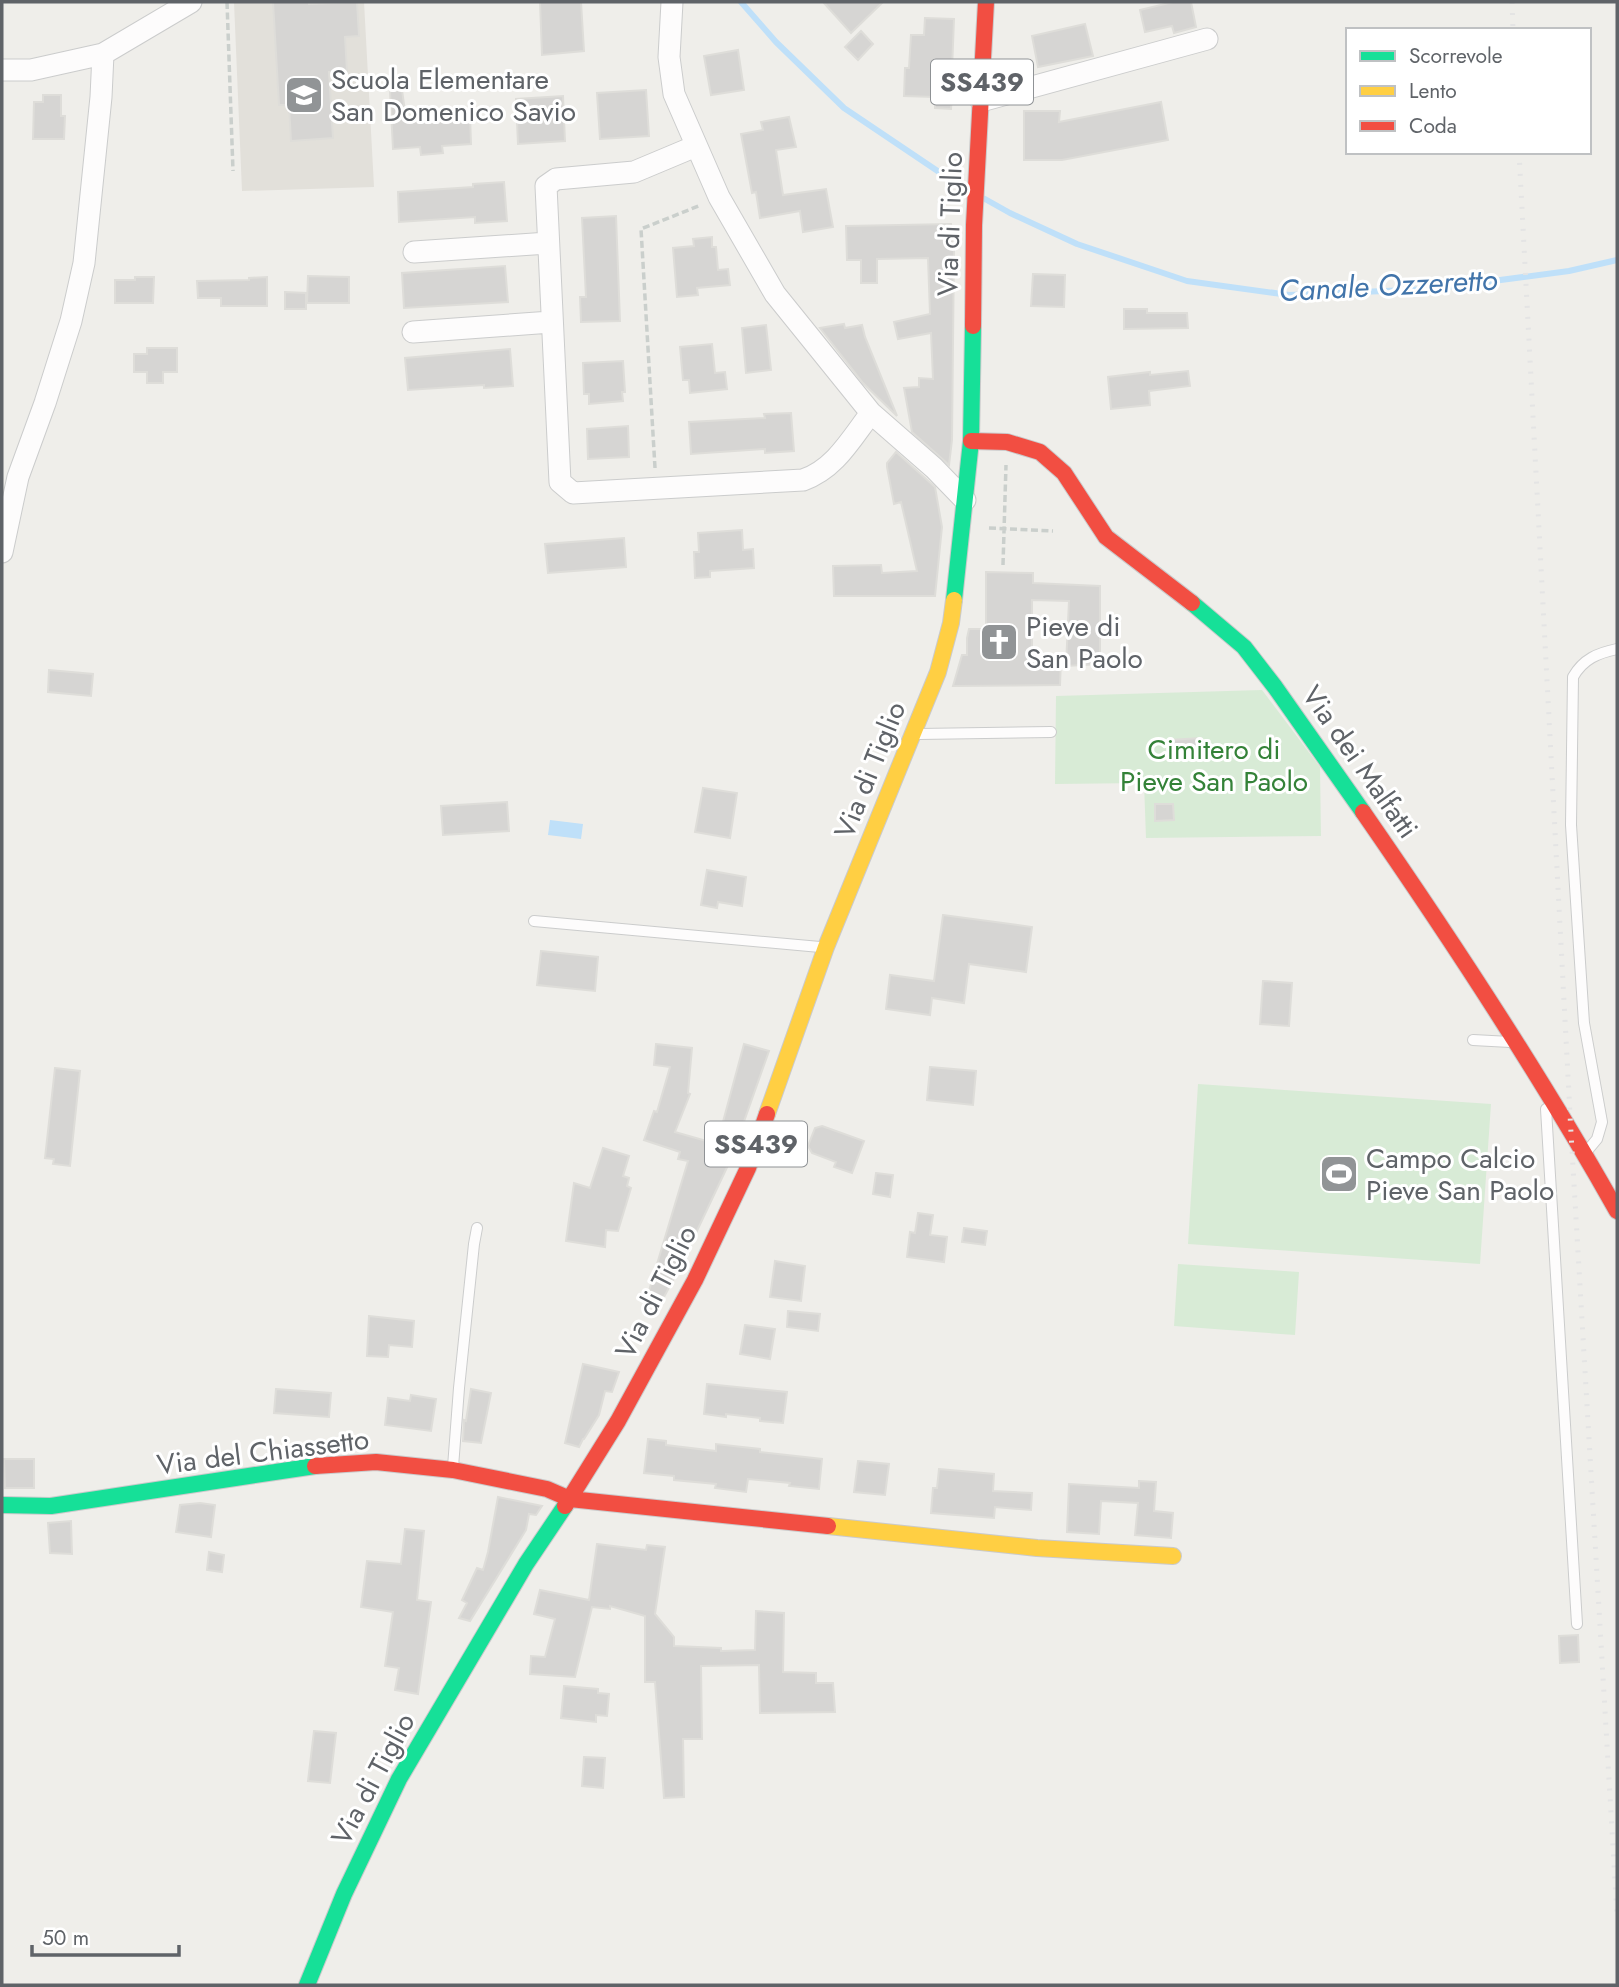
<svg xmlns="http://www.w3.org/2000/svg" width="1619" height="1987" font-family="Jost,sans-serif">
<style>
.education{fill:#e2e0da}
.green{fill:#d8ebd6}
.water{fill:#bfe0f9}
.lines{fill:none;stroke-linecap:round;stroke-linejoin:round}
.stream{stroke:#bfe0f9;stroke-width:6}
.building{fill:#d6d5d3;stroke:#deddd9;stroke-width:2}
.lane-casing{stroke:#cbcccc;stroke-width:12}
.street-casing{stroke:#cbcccc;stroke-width:23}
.fast-casing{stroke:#cacacb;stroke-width:18}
.slow-casing{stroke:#cacacb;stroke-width:18}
.jam-casing{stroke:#cacacb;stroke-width:18}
.path{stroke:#cacfcc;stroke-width:3.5;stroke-dasharray:7 3.5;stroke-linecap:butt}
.lane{stroke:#fdfcfc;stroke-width:10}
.street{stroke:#fdfcfc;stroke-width:21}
.fast{stroke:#16e098;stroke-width:16}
.slow{stroke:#ffcf43;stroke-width:16}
.jam{stroke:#f24e42;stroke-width:16}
.rail{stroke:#e4e4e4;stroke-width:5;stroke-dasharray:2 9;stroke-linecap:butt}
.labels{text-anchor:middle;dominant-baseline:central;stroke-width:6;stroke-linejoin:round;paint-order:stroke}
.shield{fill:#fff;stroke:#8f9295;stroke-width:2}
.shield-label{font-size:26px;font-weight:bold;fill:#5f6368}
.poi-label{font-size:28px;fill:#5f6368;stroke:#fff;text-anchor:start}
.street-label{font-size:28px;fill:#5f6368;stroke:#fff}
.park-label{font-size:28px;fill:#348238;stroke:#fff}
.water-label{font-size:30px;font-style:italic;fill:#4174aa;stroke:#fff}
</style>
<rect width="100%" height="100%" fill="#efeeea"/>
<path class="education" d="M234,2H364L374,187L242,191Z"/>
<path class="green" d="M1262,690L1320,767L1321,836L1146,838L1144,783L1055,784L1056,696Z
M1198,1084L1491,1104L1480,1264L1188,1244Z
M1178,1264L1299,1272L1295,1335L1174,1326Z"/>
<path class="water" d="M550,820L583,824L581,839L548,835Z"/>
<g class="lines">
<path class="stream" d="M741,2L776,42L844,108L945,176L966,189
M985,199L1010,213L1077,244L1187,281L1289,295L1432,289L1569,271L1617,260"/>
</g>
<path class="building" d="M273,2H309V4L357,2L359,36L345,37L347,71L329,72L333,138L291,141L289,105H279Z
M540,2H581L584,51L542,55Z
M823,2H883L851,33Z
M1173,2H1191L1196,27L1174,33L1172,26L1145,32L1140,10Z
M925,18L954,19L952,70L954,71L951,109L935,108V97L904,96L905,68H909L911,35H924Z
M1085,24L1093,56L1038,67L1032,36Z
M861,31L873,44L858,60L845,47Z
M738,50L744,90L711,95L704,56Z
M402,90L406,119L470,115L471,144L442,146L443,153L421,155L420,147L393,149L390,91Z
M646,90L649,136L600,139L597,93Z
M43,95H61V116H65L64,139H33L34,102H43Z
M563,96L565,141L518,144L516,99Z
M1161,102L1168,140L1062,160H1024V111H1060L1059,122Z
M789,117L796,147L776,150L783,195L826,189L833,227L803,232L800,211L760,218L756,192L752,193L741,134L763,130L761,122Z
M504,182L507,221L475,223V217L399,222L398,192L473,187V184Z
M616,216L620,321L581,322L580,297H586L582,218Z
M951,224L952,247L954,246L952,440L949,465L912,432L904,388L919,387V378L933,379L931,333L898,339L894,322L930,314L928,258L877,259V283H861V260H847L846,226Z
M712,237V247H716L718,270L728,269L730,285L697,288L698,295L677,297L673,248L694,246L693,239Z
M505,266L508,302L404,308L402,273Z
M1033,274L1065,275L1064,307L1031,306Z
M308,276L349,277V303H307Z
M135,277H154L153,303H115V280H135Z
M267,277V306H221V298H198L197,281L249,280V278Z
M285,292L306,293V309H285Z
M1124,309H1147V313H1187L1188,328L1124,329Z
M844,324L845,328L862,325L865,337L897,416L863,383L820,328Z
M766,325L771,370L746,373L742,328Z
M712,344L715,373L725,372L727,389L690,393L689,380H683L680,347Z
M147,348H177V372H163V383H147V372H134V354H147Z
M510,349L513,386L484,388V385L408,390L405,358Z
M623,361L625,392H622L623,401L589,404V394H584L583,363Z
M1188,371L1190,386L1149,391L1150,405L1111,409L1108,377L1150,372V375Z
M791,413L794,451L765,453V449L691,454L689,422L765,418L764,414Z
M628,426L629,457L588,459L587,429Z
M896,452L935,487L942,527L935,596H834L833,566L881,565L882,573L917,571L901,502L894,504L887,467V463Z
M742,530L743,550L753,549L754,568L710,571V577L695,578L694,552H699L698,533Z
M624,538L626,567L548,573L545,544Z
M986,572L1033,573V583L1100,586V664L1066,666L1069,601L1032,600V658L1061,659L1060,685L953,686L962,655H967V638L969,629H986Z
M49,670L93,674L91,696L48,692Z
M1201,738L1202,755L1171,756L1170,740Z
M703,788L737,793L730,838L695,832Z
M507,802L509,831L443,835L441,806Z
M1155,804H1173L1174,820L1155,821Z
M707,870L746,877L742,906L718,902L717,908L701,905Z
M943,915L1032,927L1026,972L969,964L964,1003L932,998L930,1015L886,1009L890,975L934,981Z
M541,951L598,957L595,991L537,985Z
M1263,981L1292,983L1289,1026L1260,1024Z
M656,1044L692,1048L688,1093L690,1094L675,1132L717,1144L744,1044L769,1051L730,1161L678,1271L658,1308L645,1304L688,1161L678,1159L680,1152L644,1140L654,1111L657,1112L670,1067L654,1065Z
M930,1067L976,1071L973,1105L927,1100Z
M55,1068L80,1071L70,1166L53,1164L54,1159L45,1158Z
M822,1126L864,1141L852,1173L834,1167L836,1162L812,1153L808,1146L815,1128Z
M603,1148L629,1156L623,1176L629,1178L627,1186L631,1188L618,1231L606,1230L605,1247L566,1241L574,1183L590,1188Z
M876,1173L893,1175L890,1197L873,1194Z
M918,1213L933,1215L930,1235L947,1237L944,1262L907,1257L910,1232L915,1233Z
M964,1228L987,1231L985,1245L962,1242Z
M775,1261L805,1266L801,1301L770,1297Z
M788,1311L820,1314L818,1331L787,1327Z
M369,1316L414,1321L412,1347L389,1345L388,1357L367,1356Z
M745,1325L775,1329L770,1359L740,1354Z
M583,1364L619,1372L612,1392L605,1391L599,1415L584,1439H583L579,1447L565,1443Z
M707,1384L787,1392L783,1423L760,1421V1418L726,1414V1417L704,1414Z
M276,1389L331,1393L329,1417L274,1413Z
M471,1389L491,1393L481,1443L463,1441L464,1420L466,1421Z
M411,1395L436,1399L431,1431L385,1425L388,1398L410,1401Z
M648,1439L666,1441V1445L716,1451V1444L760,1449V1452L822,1459L819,1489L789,1486L790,1483L748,1479L746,1492L715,1488L716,1484L674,1480V1476L644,1473Z
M4,1459H34V1488H5Z
M858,1461L889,1464L885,1495L854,1492Z
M939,1469L994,1474L993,1491L1032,1493L1031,1510L995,1507L994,1518L931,1513L933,1488H937Z
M1139,1481L1156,1482L1154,1511L1173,1513L1171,1538L1135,1535L1138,1503L1101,1501L1099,1534L1067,1532L1069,1484L1139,1488Z
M498,1497L542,1506L536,1515L529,1514L526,1530L470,1621L459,1618L467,1603L462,1600L477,1568L483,1570L488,1552Z
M200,1503L215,1505L211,1537L176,1532L180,1505Z
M71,1521L72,1554L50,1553L48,1523Z
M405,1529L424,1531L417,1600L431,1602L418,1694L395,1690L399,1668L385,1666L393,1612L361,1607L367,1561L401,1564Z
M597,1544L646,1550L647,1545L665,1547L655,1614L674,1637V1646L721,1648V1651L755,1650L756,1611L784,1613L783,1672L816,1673V1683H833L835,1712L760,1713L759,1665L701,1666L702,1739H683L684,1797L664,1798L655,1682H645V1616L610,1606V1609L592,1607L575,1677L530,1674L531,1656L545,1657L555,1619L534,1614L540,1590L589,1600Z
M209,1552L224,1555L222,1572L207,1570Z
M1578,1635L1579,1662L1560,1663L1559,1636Z
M564,1686L598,1689V1693L609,1694L607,1716L596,1715V1722L561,1718Z
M314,1731L336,1733L330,1783L308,1781Z
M584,1757L605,1758L603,1788L582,1786Z"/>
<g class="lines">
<defs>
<path id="lane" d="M919,734L1051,732
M534,921L820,947
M1473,1040L1510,1042
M1546,1109L1577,1624
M1587,1151L1597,1139L1602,1122L1584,1023L1571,825L1573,677C1583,659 1598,653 1617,649
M453,1467L459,1388L474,1244L477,1228"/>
<path id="street" d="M672,2L669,57L674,94L719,197L775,294L871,413L934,468L965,500
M2,70H31L103,54L191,2
M981,101L1207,39
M696,146L634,172L556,179L546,186L560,482L573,493L803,480C835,469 851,439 871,413
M414,252L548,243
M413,332L551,322
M2,552L18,477L45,403L71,321L84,263L101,97L103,54"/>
<path id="fast" d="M954,600L971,441L973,326
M1192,603L1244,647L1275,687L1363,812
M2,1505L51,1506L315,1466
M307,1985L344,1894L399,1779L526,1564L565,1506"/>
<path id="slow" d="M767,1114L826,947L938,672L951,623L954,600
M828,1526L1037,1548L1173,1556"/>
<path id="jam" d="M973,326L974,225L986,2
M971,441L1007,442L1040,452L1064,473L1106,537L1192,603
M1363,812C1453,942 1540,1074 1617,1211
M315,1466L376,1462L453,1470L547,1489L570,1499L828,1526
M565,1506L618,1421L695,1280L748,1168L767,1114"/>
</defs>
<use href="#lane" class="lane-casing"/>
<use href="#street" class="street-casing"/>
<use href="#fast" class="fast-casing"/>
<use href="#slow" class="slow-casing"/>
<use href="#jam" class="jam-casing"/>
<path class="path" d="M227,2L233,171
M655,468L641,229L701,205
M989,528L1053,531
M1003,565L1006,465"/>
<use href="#lane" class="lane"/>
<use href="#street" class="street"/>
<use href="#fast" class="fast"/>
<use href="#slow" class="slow"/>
<use href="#jam" class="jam"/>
<path class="rail" d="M1512,2L1513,30
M1519,152L1571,1133L1617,1915"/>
</g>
<defs>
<symbol id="school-square" viewBox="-11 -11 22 22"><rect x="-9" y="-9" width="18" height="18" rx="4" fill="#919496" stroke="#fff"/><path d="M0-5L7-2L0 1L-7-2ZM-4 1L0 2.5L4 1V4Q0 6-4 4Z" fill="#fff"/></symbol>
<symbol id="church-square" viewBox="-11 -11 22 22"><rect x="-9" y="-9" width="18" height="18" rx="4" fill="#919496" stroke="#fff"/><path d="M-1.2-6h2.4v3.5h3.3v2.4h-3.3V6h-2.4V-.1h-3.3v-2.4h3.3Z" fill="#fff"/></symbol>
<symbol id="stadium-square" viewBox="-11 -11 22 22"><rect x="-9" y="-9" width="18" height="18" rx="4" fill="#919496" stroke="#fff"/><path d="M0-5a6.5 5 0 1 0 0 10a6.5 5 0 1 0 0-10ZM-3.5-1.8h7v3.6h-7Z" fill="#fff"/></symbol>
</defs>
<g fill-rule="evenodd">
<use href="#school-square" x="282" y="73" width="44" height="44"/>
<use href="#church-square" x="977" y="620" width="44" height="44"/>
<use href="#stadium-square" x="1317" y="1152" width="44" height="44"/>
</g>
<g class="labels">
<g class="shield">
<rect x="931" y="59.5" width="102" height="45" rx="5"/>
<rect x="705" y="1121.5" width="102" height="45" rx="5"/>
</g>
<g class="shield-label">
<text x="982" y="82">SS439</text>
<text x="756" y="1144">SS439</text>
</g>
<g class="poi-label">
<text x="331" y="79">Scuola Elementare<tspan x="331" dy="32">San Domenico Savio</tspan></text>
<text x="1026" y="626">Pieve di<tspan x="1026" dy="32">San Paolo</tspan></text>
<text x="1366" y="1158">Campo Calcio<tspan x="1366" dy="32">Pieve San Paolo</tspan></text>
</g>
<g class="street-label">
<text transform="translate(950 224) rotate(-88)">Via di Tiglio</text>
<text transform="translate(1360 762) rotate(55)">Via dei Malfatti</text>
<text transform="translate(870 770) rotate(-68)">Via di Tiglio</text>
<text transform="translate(656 1292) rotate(-63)">Via di Tiglio</text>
<text transform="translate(263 1452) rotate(-7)">Via del Chiassetto</text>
<text transform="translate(373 1779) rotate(-62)">Via di Tiglio</text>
</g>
<g class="park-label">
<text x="1214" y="749">Cimitero di<tspan x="1214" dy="32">Pieve San Paolo</tspan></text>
</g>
<g class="water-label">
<text transform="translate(1388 285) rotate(-3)">Canale Ozzeretto</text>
</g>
</g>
<rect width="1619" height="1987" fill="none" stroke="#5f6368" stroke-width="7"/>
<rect x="1346" y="28" width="245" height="126" fill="#ffffff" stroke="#bfc1c3" stroke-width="2"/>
<rect x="1360" y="51" width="35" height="10" fill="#16e098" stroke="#bfc1c3" stroke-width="2"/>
<text x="1409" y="63" font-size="21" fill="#5f6368">Scorrevole</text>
<rect x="1360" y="86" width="35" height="10" fill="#ffcf43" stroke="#bfc1c3" stroke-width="2"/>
<text x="1409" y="98" font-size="21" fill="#5f6368">Lento</text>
<rect x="1360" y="121" width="35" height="10" fill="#f24e42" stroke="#bfc1c3" stroke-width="2"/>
<text x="1409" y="133" font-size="21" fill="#5f6368">Coda</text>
<path d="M32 1945v10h147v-10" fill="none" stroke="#5f6368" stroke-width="3.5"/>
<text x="42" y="1945" font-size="21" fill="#5f6368" stroke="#ffffff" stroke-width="5" paint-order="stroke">50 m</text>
</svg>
